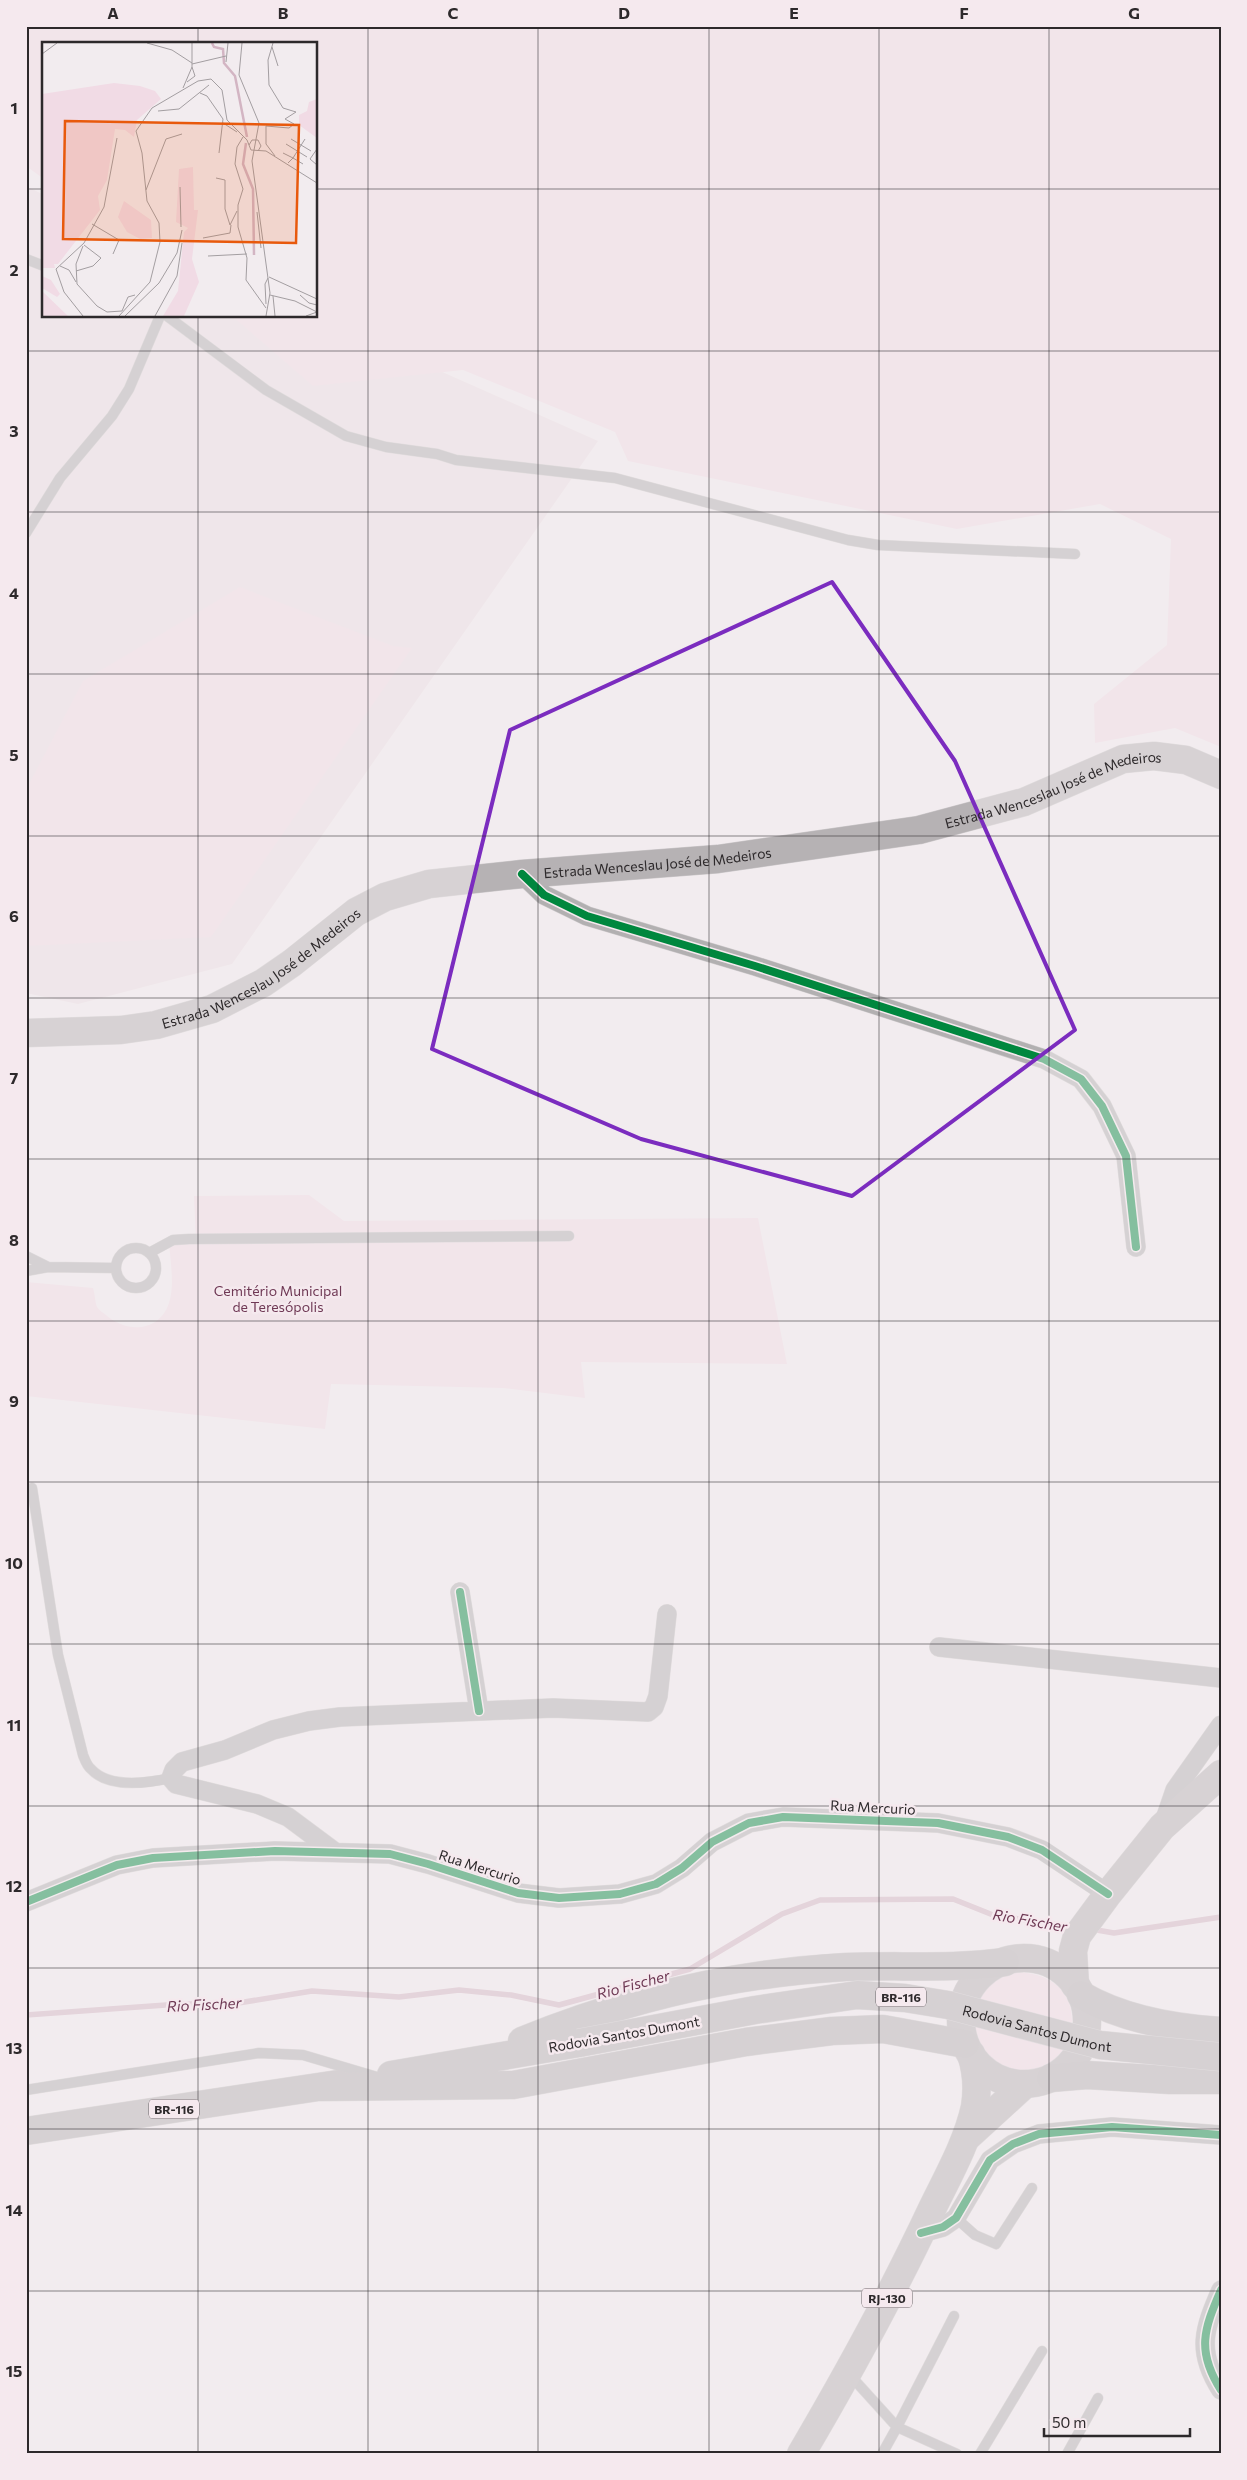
<svg xmlns="http://www.w3.org/2000/svg" width="1247" height="2480" font-family="Commissioner,sans-serif">
<style>
.built{fill:#ecdee4}
.green{fill:#f1dbe5}
.lines{fill:none;stroke-linecap:round;stroke-linejoin:round}
.stream{stroke:#d3b5c3;stroke-width:5.5}
.service-casing{stroke:#cecacc;stroke-width:11}
.minor-casing{stroke:#cecacc;stroke-width:20}
.primary-casing{stroke:#cecacc;stroke-width:29}
.trunk-casing{stroke:#cecacc;stroke-width:29}
.service{stroke:#b2b0b1;stroke-width:10}
.minor{stroke:#b2b0b1;stroke-width:19}
.primary{stroke:#b6b2b4;stroke-width:28}
.trunk{stroke:#b4b0b2;stroke-width:28}
.trunk-bridge-casing{stroke:#cecacc;stroke-width:29;stroke-linecap:butt}
.trunk-bridge{stroke:#b4b0b2;stroke-width:28}
.cycleway-casing{stroke:#f5e9ee;stroke-width:11}
.cycleway{stroke:#00873e;stroke-width:8}
.marked{fill:none;stroke:#7b2cbf;stroke-width:4;stroke-linejoin:round}
.grid{fill:none;stroke:#2d292b;stroke-width:1;stroke-opacity:0.55}
.labels{text-anchor:middle;dominant-baseline:central;stroke-width:5;stroke-linejoin:round;paint-order:stroke}
.shield{fill:#f5e9ee;stroke:#696366;stroke-width:1}
.shield-label{font-size:12px;font-weight:bold;fill:#2d292b}
.street-label{font-size:14px;fill:#2d292b;stroke:#f5e9ee}
.park-label{font-size:14px;fill:#6f3955;stroke:#f5e9ee}
.water-label{font-size:15px;font-style:italic;fill:#6e3954;stroke:#f5e9ee}
.inset-river{fill:none;stroke:#d3b5c3;stroke-width:2.5}
.inset-road{fill:none;stroke:#a39ea1;stroke-width:1}
.view{fill:#e8590c;fill-opacity:0.15;stroke:#e8590c;stroke-width:2.5}
.inset-edge{fill:none;stroke:#2d292b;stroke-width:2.5}
.neatline{fill:none;stroke:#2d292b;stroke-width:2}
.grid-label{font-size:16px;text-anchor:middle;font-weight:bold;fill:#2d292b}
</style>
<rect width="100%" height="100%" fill="#f2ecef"/>
<path class="built" d="M26,186L44,195V316H316L598,441L232,964L78,1004L26,993Z"/>
<path class="green" d="M26,26H1221V747L1175,728L1095,743L1094,704L1167,645L1171,539L1100,504L957,529L628,461L615,432L463,370L313,386L232,316H316V44H44V179L26,166Z
M240,587L393,646L412,648L211,937L26,946V790L83,681Z
M309,1195L344,1221L758,1218L787,1364L581,1362L585,1398L503,1388L331,1384L325,1429L26,1396V1282L93,1288C95,1294 95,1302 97,1307C99,1310 103,1313 106,1315C126,1333 159,1333 169,1303C175,1285 170,1260 169,1241H196L194,1196Z
M1010,1972C1044,1971 1073,1986 1072,2023L975,1998C983,1984 995,1977 1010,1972Z
M971,2022L1066,2047C1041,2089 972,2073 971,2022Z"/>
<g class="lines">
<path class="stream" d="M1091,1929L1114,1933L1221,1917
M26,2015L180,2004H232L312,1991L399,1997L459,1990L511,1995L559,2005L690,1969L782,1914L820,1900L953,1899L993,1915L1074,1927"/>
<defs>
<path id="service" d="M26,259L44,266
M167,316L266,390L346,436L386,447L437,454L456,460L615,478L848,540L878,545L1075,554
M26,533L60,478L112,416L129,389L160,316
M116 1268a20 20 0 1 1 40 0a20 20 0 1 1-40 0Z
M149,1253L173,1240L189,1239L569,1236
M26,1256L48,1267L116,1268
M26,1271L48,1267
M32,1488L58,1655L83,1755C85,1760 87,1766 91,1769C109,1789 148,1783 171,1778
M26,2090L259,2053L303,2055L377,2077
M956,2218L975,2235L996,2244L1032,2188
M954,2316L897,2427L957,2454
M849,2374L897,2427L882,2454
M980,2454L1042,2351
M1067,2454L1098,2398"/>
<path id="minor" d="M522,874L544,895L587,916L755,966L1044,1059L1081,1079L1102,1106L1126,1156L1136,1247
M460,1592L479,1711
M939,1647L1221,1678
M1163,1825L1175,1790L1221,1725
M335,1852L288,1817L257,1804L176,1784L171,1778L174,1770L182,1762L225,1750L273,1730L309,1721L340,1717L553,1708L648,1712L654,1707L658,1696L667,1614
M26,1902L117,1865L153,1858L275,1851L390,1854L428,1864L518,1893L559,1898L620,1894L656,1884L682,1868L712,1842L749,1823L783,1817L938,1823L1008,1837L1042,1850L1108,1894
M921,2233L943,2227L956,2218L990,2160L1013,2144L1039,2134L1112,2127L1221,2135
M1221,2290C1204,2329 1196,2351 1221,2390"/>
<g id="primary">
<path id="s1" d="M26,1033L121,1030L156,1025L212,1009L263,983L292,963L356,912L385,897L429,884L522,874L718,859L919,830L1024,802L1123,759L1154,756L1186,760L1221,775"/>
<circle cx="1024" cy="2021" r="63"/>
<path d="M1075,1985L1073,1951L1077,1936L1108,1894L1162,1827L1221,1774"/>
<path d="M966,2138L1024,2085"/>
<path d="M801,2454C848,2374 893,2292 932,2209C948,2176 967,2143 975,2107C978,2088 977,2072 971,2054"/>
</g>
<path id="trunk" d="M1081,1995C1122,2019 1173,2028 1221,2031
M522,2041C625,1999 735,1973 846,1967C900,1965 952,1969 1005,1962
M391,2075L579,2043
M1051,2078L1087,2075L1170,2080H1221
M321,2087L513,2085L746,2042L832,2031L883,2029L965,2044
M26,2131L338,2084"/>
</defs>
<use href="#service" class="service-casing"/>
<use href="#minor" class="minor-casing"/>
<use href="#primary" class="primary-casing"/>
<use href="#trunk" class="trunk-casing"/>
<use href="#service" class="service"/>
<use href="#minor" class="minor"/>
<use href="#primary" class="primary"/>
<use href="#trunk" class="trunk"/>
<defs>
<g id="trunk-bridge">
<path id="s2" d="M579,2043L755,2010L857,1995L905,1998L948,2005L1100,2045L1221,2057"/>
</g>
</defs>
<use href="#trunk-bridge" class="trunk-bridge-casing"/>
<use href="#trunk-bridge" class="trunk-bridge"/>
<defs>
<path id="cycleway" d="M522,874L544,895L587,916L755,966L1044,1059L1081,1079L1102,1106L1126,1156L1136,1247
M460,1592L479,1711
M26,1902L117,1865L153,1858L275,1851L390,1854L428,1864L518,1893L559,1898L620,1894L656,1884L682,1868L712,1842L749,1823L783,1817L938,1823L1008,1837L1042,1850L1108,1894
M921,2233L943,2227L956,2218L990,2160L1013,2144L1039,2134L1112,2127L1221,2135
M1221,2290C1204,2329 1196,2351 1221,2390"/>
</defs>
<use href="#cycleway" class="cycleway-casing"/>
<use href="#cycleway" class="cycleway"/>
</g>
<path d="M0 0H1247V2480H0ZM832,582L955,761L1075,1030L852,1196L641,1139L432,1049L510,730Z" fill="#f2ecef" fill-opacity=".55" fill-rule="evenodd"/>
<path class="marked" d="M832,582L955,761L1075,1030L852,1196L641,1139L432,1049L510,730Z"/>
<path class="grid" d="M198,26V44M368,26V2454M538,26V2454M709,26V2454M879,26V2454M1049,26V2454M26,189H44M316,189H1221M198,316V2454M26,351H1221M26,512H1221M26,674H1221M26,836H1221M26,998H1221M26,1159H1221M26,1321H1221M26,1482H1221M26,1644H1221M26,1806H1221M26,1968H1221M26,2129H1221M26,2291H1221"/>
<g class="labels">
<g class="shield">
<rect x="876" y="1987.5" width="50" height="19" rx="4"/>
<rect x="149" y="2099.5" width="50" height="19" rx="4"/>
<rect x="862" y="2288.5" width="50" height="19" rx="4"/>
</g>
<g class="shield-label">
<text x="901" y="1997">BR-116</text>
<text x="174" y="2109">BR-116</text>
<text x="887" y="2298">RJ-130</text>
</g>
<g class="street-label">
<text stroke="none"><textPath href="#s1" startOffset="1076">Estrada Wenceslau José de Medeiros</textPath></text>
<text stroke="none"><textPath href="#s1" startOffset="671">Estrada Wenceslau José de Medeiros</textPath></text>
<text stroke="none"><textPath href="#s1" startOffset="251">Estrada Wenceslau José de Medeiros</textPath></text>
<text transform="translate(873 1807) rotate(3)">Rua Mercurio</text>
<text transform="translate(480 1867) rotate(18)">Rua Mercurio</text>
<text stroke="none"><textPath href="#s2" startOffset="466">Rodovia Santos Dumont</textPath></text>
<text transform="translate(624 2034) rotate(-10)">Rodovia Santos Dumont</text>
</g>
<g class="park-label">
<text x="278" y="1290">Cemitério Municipal<tspan x="278" dy="16">de Teresópolis</tspan></text>
</g>
<g class="water-label">
<text transform="translate(1030 1920) rotate(10)">Rio Fischer</text>
<text transform="translate(633 1984) rotate(-15)">Rio Fischer</text>
<text transform="translate(204 2004) rotate(-3)">Rio Fischer</text>
</g>
</g>
<g transform="translate(42 42)">
<rect width="275" height="275" fill="#f2ecef"/>
<path d="M72,41L98,44L113,49L119,57L95,78L92,95L83,88L73,87L65,138L56,154L58,168L16,222H12L13,226H0V52ZM275,57V96L257,83V73L265,69L267,60ZM151,125L152,168H156L150,217L157,240L142,274H121L136,249L142,190L146,186L134,180L137,127ZM82,159L109,178L110,196L98,197L85,190L76,175ZM0,234L9,238L18,252L15,255L0,246ZM0,249L26,274H0Z" fill="#f1dbe5"/>
<path class="inset-river" d="M170,1L172,5L181,7L182,21L193,34L205,95M204,101L201,122L211,147L212,213"/>
<path class="inset-road" d="M105,1L130,8L150,21M200,1L197,33L217,81L210,119L228,251L224,274M231,1L226,18L227,43L241,66L254,70L243,77L252,82L247,86L224,84V102L233,114M230,5L236,24M0,12L15,1M184,20L186,1M150,22L184,14M145,40L153,34L150,25M141,46L150,25V1M158,51L165,54L181,77L177,111M116,69L137,67L167,43M181,81L195,90M201,95L195,105L193,122L201,147L196,163V185L205,216L204,238L224,266M249,97L269,109M244,102L265,115M207,103L210,98H216L219,104L216,109M275,107L268,117L275,123M241,111L251,116L263,97M246,121L251,116L261,122M174,136L183,138V167L188,183L195,169M138,145L139,185M104,148L124,97L140,92M215,170L219,206M50,182L77,198L71,212M161,196L188,191L189,183M41,204L34,222L35,242L55,264L65,270L80,269L86,255L93,253M166,214L205,212M18,224L27,228L34,240M34,229L51,224L59,216L42,203M227,235L275,257M228,253L253,259L275,270L264,274M258,253L267,261L275,263M231,254L233,274M224,262L223,242L226,236M41,274L22,250L14,227L42,201L62,165L75,96M77,274L108,240L118,200L117,181L105,159L100,111L94,89L110,66L156,39L169,37L180,48L185,78L205,98L209,108L224,109L275,141M83,274L117,241L135,211L140,188M113,274L135,234L140,201"/>
<path class="view" d="M23,79L257,83L254,201L21,197Z"/>
<rect width="275" height="275" class="inset-edge"/>
</g>
<rect width="1247" height="2480" fill="none" stroke="#f5e9ee" stroke-width="55"/>
<path d="M1044 2428v8h146v-8" fill="none" stroke="#2d292b" stroke-width="2.5"/>
<text x="1052" y="2428" font-size="15" fill="#2d292b" stroke="#f5e9ee" stroke-width="4" paint-order="stroke">50 m</text>
<rect x="28" y="28" width="1192" height="2424" class="neatline"/>
<g class="grid-label">
<text x="113" y="19">A</text>
<text x="283" y="19">B</text>
<text x="453" y="19">C</text>
<text x="624" y="19">D</text>
<text x="794" y="19">E</text>
<text x="964" y="19">F</text>
<text x="1134" y="19">G</text>
<text x="14" y="114">1</text>
<text x="14" y="276">2</text>
<text x="14" y="437">3</text>
<text x="14" y="599">4</text>
<text x="14" y="761">5</text>
<text x="14" y="922">6</text>
<text x="14" y="1084">7</text>
<text x="14" y="1246">8</text>
<text x="14" y="1407">9</text>
<text x="14" y="1569">10</text>
<text x="14" y="1731">11</text>
<text x="14" y="1892">12</text>
<text x="14" y="2054">13</text>
<text x="14" y="2216">14</text>
<text x="14" y="2377">15</text>
</g>
</svg>
